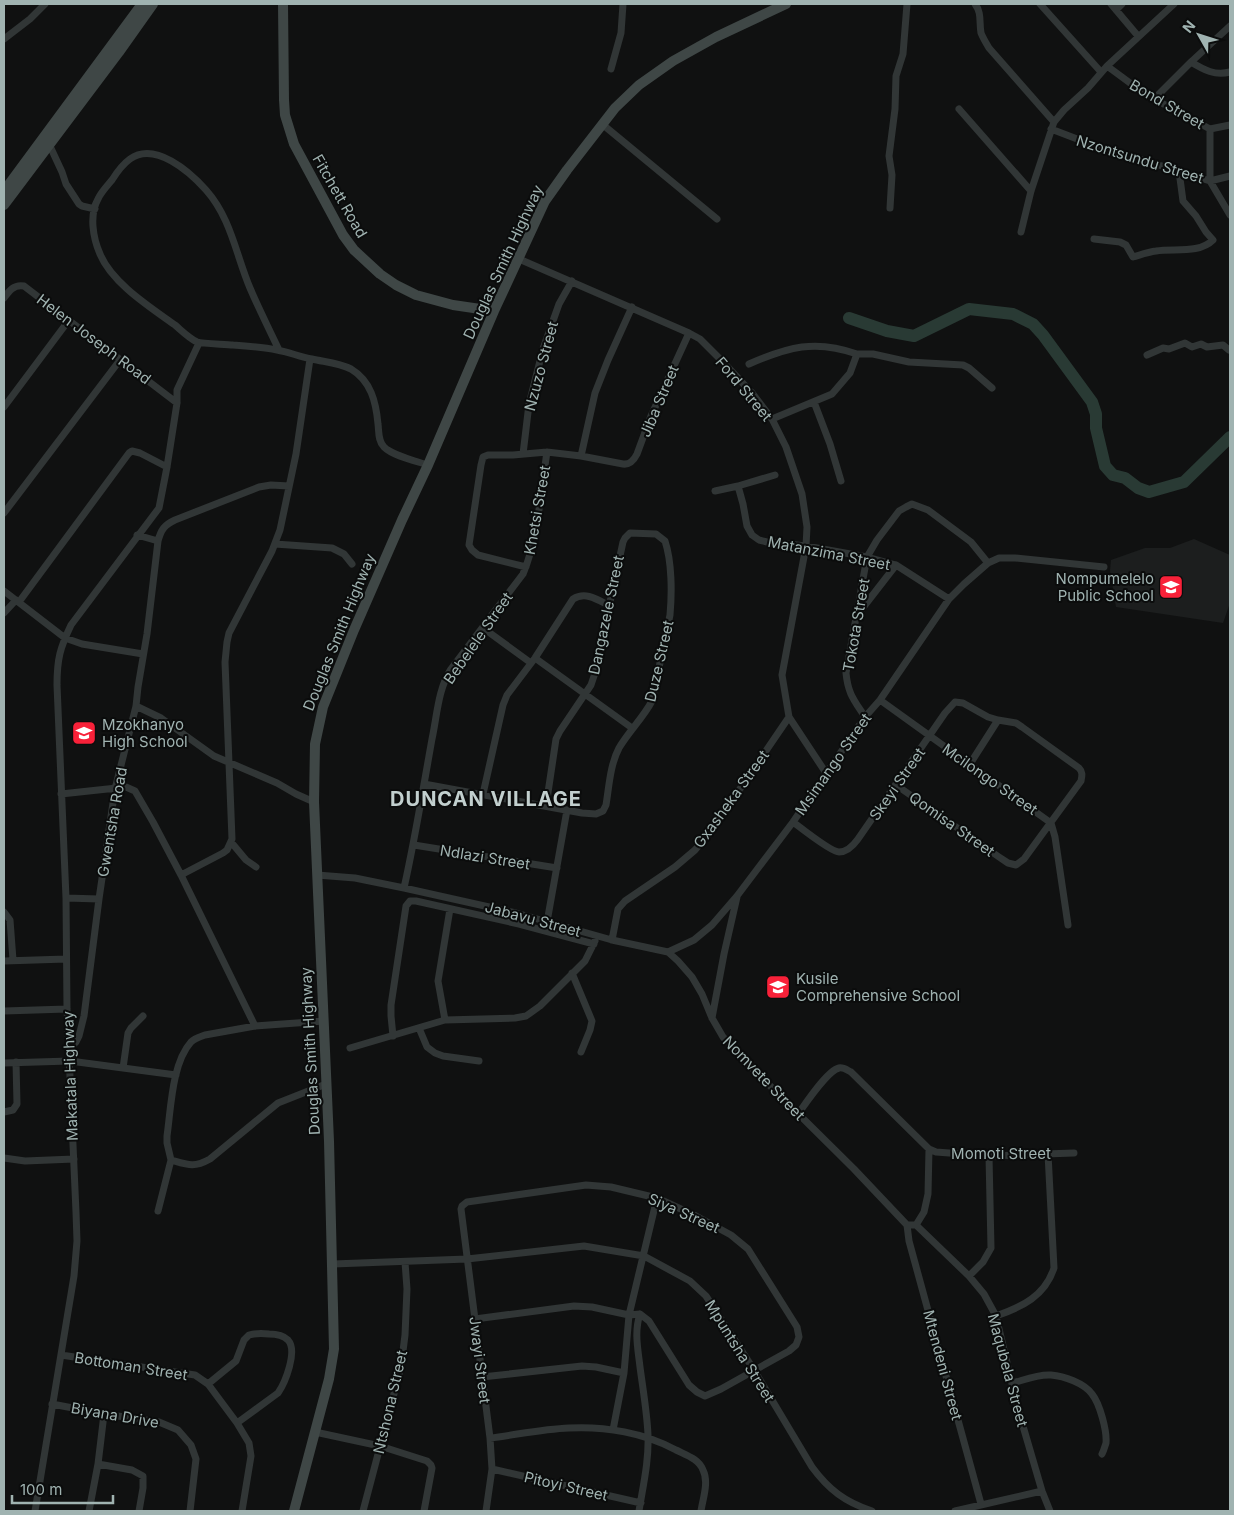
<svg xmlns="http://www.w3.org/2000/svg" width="1234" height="1515" font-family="Inter,sans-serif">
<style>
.built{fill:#1c1e1e}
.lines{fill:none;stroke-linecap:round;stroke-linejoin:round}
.river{stroke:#293a34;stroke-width:12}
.street{stroke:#313636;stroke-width:7}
.secondary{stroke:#3f4746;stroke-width:10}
.labels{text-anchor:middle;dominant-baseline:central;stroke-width:4;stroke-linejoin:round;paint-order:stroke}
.street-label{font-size:15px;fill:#a0b3b1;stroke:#0b0c0c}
.poi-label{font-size:15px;fill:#a0b3b1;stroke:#0b0c0c;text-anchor:start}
.district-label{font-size:20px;font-weight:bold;letter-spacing:1px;fill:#c2cfce;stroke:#0b0c0c}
</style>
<rect width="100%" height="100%" fill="#101111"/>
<path class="built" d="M1194,539L1230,555V603L1223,623L1116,607L1110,571L1111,560L1145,548H1170Z"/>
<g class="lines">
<path class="river" d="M849,318L887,331L914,336L969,309L1013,314L1033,324L1043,335L1092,402L1096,414V428L1105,466L1113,475L1125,478L1138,488L1149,492L1184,482L1230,437"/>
<path class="street" d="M975,4C982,13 979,22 981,33C983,38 986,43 989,48L1054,122
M1040,4L1101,72
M1111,4L1138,36
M1116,10L1122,4
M4,39L30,19L45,4
M1191,62C1204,70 1215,76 1230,72
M1107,66L1145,94L1210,129L1230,125
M611,69L621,33L623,4
M1154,99L1191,62L1230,26
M959,109L1031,191
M602,124L717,219
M1051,129L1085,142L1210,181L1230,176
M1210,129V181L1230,215
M49,144L62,172L66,184L79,204L82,206L95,209
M890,208L892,175L889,156L895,109L896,76L903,54L907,4
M1021,232L1031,191L1054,122L1064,110L1088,88L1107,66L1174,4
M1094,239L1120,242L1126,245L1133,257C1140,255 1148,252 1156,251C1174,248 1199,254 1213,240L1206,232L1196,216L1183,201L1179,171
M519,259L689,333L700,339L722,361L752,393L772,419L786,447L802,494L807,527L806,546L785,659L782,675L789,717L826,773
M4,298C9,291 14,284 24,286L177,403
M279,350C269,329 259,309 250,288C236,255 231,218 206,190C190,172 155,141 130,159C123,164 117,172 112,180C107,186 101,192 98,199C89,215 93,238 100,254C112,283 150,307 175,325C182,331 189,338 197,342C203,344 225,344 233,345C248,346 263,347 277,350C289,352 300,357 312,359C325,362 339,363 351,369C371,381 376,402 378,424C379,432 378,441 384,447C393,456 416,461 428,465
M857,354H873L909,362L963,365L969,368L992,388
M1147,355L1163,348L1169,349L1185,343L1192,347L1201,344L1207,347L1223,345L1229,350L1230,349
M749,364C788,347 815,339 857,354L850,373L832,394L772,419
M814,402L830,444L841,481
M4,407L69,320
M523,454L529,404L543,349L559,304L572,281
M581,456L595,393L608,360L632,307
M738,486L743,504L747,526L752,535L759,540L767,542L806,546L867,557L896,565L949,599
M715,491L738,486L775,475
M4,513L120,360
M158,541C161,530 164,525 175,520L259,487L271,485L289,486
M275,544L332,548L344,554L352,564
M526,567L478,555L472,550L469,545L481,465L483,457L488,455H513L547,452L581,456L623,464C630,465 634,460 637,454L651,416L689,333
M4,591L65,638L82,644L143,654
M19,602L129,453L132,451L140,453L167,467
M4,613L16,600
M858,614L896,565
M483,628L531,663
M535,658L632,728
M880,700L1051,823
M136,706L161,718L214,756L277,783L296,794L314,802
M865,717C854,700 848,694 846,673L867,557L877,540L899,511L906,507L912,504L928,510L971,542L988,563
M424,784L582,813L596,814L603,811L606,805C609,787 610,765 619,748C629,731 643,718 652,701L670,615C672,593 672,562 665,541L656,534L630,533L625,538L623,542L594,676L591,685L560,731L556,739L546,806
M896,785L999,857L1008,863L1016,865L1024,859L1081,781C1082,776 1083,772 1079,768L1022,727L1016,723L998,720L970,764
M61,794L126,787L135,791L153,822L181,875L255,1026
M483,794L503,705L507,695L535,658L573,599C586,591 598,600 610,606
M793,822C801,828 831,852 839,852C847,852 853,846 858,839L945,713L955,702L963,703L988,717L998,720
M1051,823L1055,837L1068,925
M231,842L246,860L256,867
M414,845L557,868
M181,875L223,853L227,850L232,839L225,662L227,642L229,633L272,551L280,530L296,454L310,359
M317,875L355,878L404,888L516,913L612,940L668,952L678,961L692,977L702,994L712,1018L723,1037L752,1068L854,1169L907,1225
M404,888C415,839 423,789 432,739C437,716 438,689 451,669L523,574C538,539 541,490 547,452
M66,898L99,899L115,789L136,706L138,687L147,634L158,541L137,535
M4,912L10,920L13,960
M547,922L567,810
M612,940L618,909L625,901L675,867L695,850L712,830L789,717
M668,952L694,940L712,925L737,896L793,822L865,717L880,700L949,599L964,584L988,563L999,558H1015L1104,567
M4,961L66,959
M572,973L592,1021L590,1030L581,1052
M4,1011L67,1009
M712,1018L724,954L737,897
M445,1020L438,981L450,909
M419,1028L427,1047L435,1053L443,1056L479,1061
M393,1036L391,1016V1005L406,906L410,901H416L519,924L594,944
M70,1048L76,1042L79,1036L84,1016L99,899
M350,1048L445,1020L515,1018L526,1016L540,1006L585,961L595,941
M4,1063L70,1061L176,1075
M123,1068L128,1033L131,1028L143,1016
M4,1112L13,1110L17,1104L16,1062
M798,1114C806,1103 827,1071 839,1068C843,1067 847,1070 851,1072L929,1149L936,1152L989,1156L1074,1153
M4,1158L25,1161L74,1159
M171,1160C188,1165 194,1168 210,1159L278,1103L326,1084
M158,1211L171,1160L167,1143V1136C171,1108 172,1063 191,1042C195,1038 200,1037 205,1035L255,1026L324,1021
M907,1225H916L969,1276L984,1294L996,1316L1018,1409L1042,1491L1050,1511
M907,1225L909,1241L981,1504
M916,1225L924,1212L928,1194L929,1149
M333,1264L467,1259L584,1246L644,1256L690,1281L706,1296L754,1370L812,1467C829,1490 845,1502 872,1511
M969,1276L983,1262L991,1248L989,1156
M996,1316C1022,1307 1045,1296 1054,1268L1048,1154
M475,1319L574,1306L592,1307L629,1315L640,1314L649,1321L689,1385L697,1392L705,1396L721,1389L789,1351L796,1345L799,1337L797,1327L748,1249L731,1235L696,1216L657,1198L611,1187L586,1185L467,1202L462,1206L461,1209L490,1438L492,1469L486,1511
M61,1355L195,1375L208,1384L237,1423L249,1443L251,1456L242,1511
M482,1377L582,1366L596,1367L624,1373
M1013,1383C1024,1380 1038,1374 1051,1375C1064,1376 1084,1383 1092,1394C1100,1404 1107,1431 1106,1443C1105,1446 1104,1450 1102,1454
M208,1384L236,1361L244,1340L249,1335C256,1333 262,1333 269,1334C275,1334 283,1335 288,1340C298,1351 285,1383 278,1393L237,1423
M52,1404L104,1414L159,1422L178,1430L191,1445L196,1459L190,1511
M613,1430L624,1373L629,1315L657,1198
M315,1432L380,1446L427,1461L431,1465L432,1468L424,1511
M490,1438C515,1435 543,1429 569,1428C605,1426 645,1433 676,1450C686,1455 699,1459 703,1470C709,1482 703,1498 701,1511
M98,1464L132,1470L143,1476V1488L139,1511
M492,1469L641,1503
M35,1511L74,1276L77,1241L76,1212L67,1009L66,898L57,685C57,659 60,648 71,625L159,508L167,467L177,403V390L199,343
M89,1511L98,1464L104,1414
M363,1511L401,1367L405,1335L407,1289L405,1262
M639,1511C643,1486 649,1461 648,1435C647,1412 643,1390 640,1367C638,1349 634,1332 640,1314
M955,1511L1042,1491"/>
<path class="secondary" d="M283,4L284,100L285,115L294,144L343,235L354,250L380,274L396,285L416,295L453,305L494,311
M4,191L142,4
M4,205L119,52L153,4
M294,1511L329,1379L334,1349L329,1141L314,802L315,744L323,707L354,630L402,520L428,465L494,311L545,201L567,170L615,108L639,85L673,61L716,37L786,4"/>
</g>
<defs>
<symbol id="school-square" viewBox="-11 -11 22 22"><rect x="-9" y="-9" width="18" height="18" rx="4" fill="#f82139" stroke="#0b0c0c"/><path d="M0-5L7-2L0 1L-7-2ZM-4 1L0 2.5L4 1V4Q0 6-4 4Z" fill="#fff"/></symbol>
</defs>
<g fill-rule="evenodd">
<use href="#school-square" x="1157" y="573" width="28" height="28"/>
<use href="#school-square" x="70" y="719" width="28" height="28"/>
<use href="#school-square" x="764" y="973" width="28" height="28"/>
</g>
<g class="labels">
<g class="street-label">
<text transform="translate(1167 104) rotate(30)">Bond Street</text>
<text transform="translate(1140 159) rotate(17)">Nzontsundu Street</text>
<text transform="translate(340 196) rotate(60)">Fitchett Road</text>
<text transform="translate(503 262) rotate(-65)">Douglas Smith Highway</text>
<text transform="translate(94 339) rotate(37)">Helen Joseph Road</text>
<text transform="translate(541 366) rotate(-75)">Nzuzo Street</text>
<text transform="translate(744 389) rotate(50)">Ford Street</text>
<text transform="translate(659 401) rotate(-67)">Jiba Street</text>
<text transform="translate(537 510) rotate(-80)">Khetsi Street</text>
<text transform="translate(829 553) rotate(11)">Matanzima Street</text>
<text transform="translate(606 615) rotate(-78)">Dangazele Street</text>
<text transform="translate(856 625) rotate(-80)">Tokota Street</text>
<text transform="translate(339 632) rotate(-68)">Douglas Smith Highway</text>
<text transform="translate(478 638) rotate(-55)">Bebelele Street</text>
<text transform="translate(659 661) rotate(-77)">Duze Street</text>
<text transform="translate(833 764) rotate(-55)">Msimango Street</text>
<text transform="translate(990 779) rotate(35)">Mcilongo Street</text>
<text transform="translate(897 784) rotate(-55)">Skeyi Street</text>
<text transform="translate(731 799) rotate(-54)">Gxasheka Street</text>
<text transform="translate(112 822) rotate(-80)">Gwentsha Road</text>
<text transform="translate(952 824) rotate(35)">Qomisa Street</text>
<text transform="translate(485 857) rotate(9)">Ndlazi Street</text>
<text transform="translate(533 919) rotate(15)">Jabavu Street</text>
<text transform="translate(310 1051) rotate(-93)">Douglas Smith Highway</text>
<text transform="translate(70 1076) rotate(-92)">Makatala Highway</text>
<text transform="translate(764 1078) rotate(46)">Nomvete Street</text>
<text x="1001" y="1153">Momoti Street</text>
<text transform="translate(684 1213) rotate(24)">Siya Street</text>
<text transform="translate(740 1351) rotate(58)">Mpuntsha Street</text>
<text transform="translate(480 1360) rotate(83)">Jwayi Street</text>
<text transform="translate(943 1365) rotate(75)">Mtendeni Street</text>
<text transform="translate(131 1366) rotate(9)">Bottoman Street</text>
<text transform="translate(1008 1370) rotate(75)">Maqubela Street</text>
<text transform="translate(390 1402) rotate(-77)">Ntshona Street</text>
<text transform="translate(115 1415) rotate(10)">Biyana Drive</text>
<text transform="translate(566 1486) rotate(13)">Pitoyi Street</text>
</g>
<g class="poi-label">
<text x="1154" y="578" text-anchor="end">Nompumelelo<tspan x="1154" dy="17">Public School</tspan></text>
<text x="102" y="724">Mzokhanyo<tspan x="102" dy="17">High School</tspan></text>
<text x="796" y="978">Kusile<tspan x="796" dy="17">Comprehensive School</tspan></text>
</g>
<g class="district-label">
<text x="486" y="799">DUNCAN VILLAGE</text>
</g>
</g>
<rect width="1234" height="1515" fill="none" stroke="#a0b3b1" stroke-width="10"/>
<g transform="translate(1199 35) rotate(309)" stroke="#0b0c0c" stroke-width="4" paint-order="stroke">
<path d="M0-4L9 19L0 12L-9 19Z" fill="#a0b3b1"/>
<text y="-8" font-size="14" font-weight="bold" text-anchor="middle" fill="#a0b3b1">N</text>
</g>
<path d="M12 1495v8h101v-8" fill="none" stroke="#a0b3b1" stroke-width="2.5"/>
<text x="20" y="1495" font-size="15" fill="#a0b3b1" stroke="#0b0c0c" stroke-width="4" paint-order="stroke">100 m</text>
</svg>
